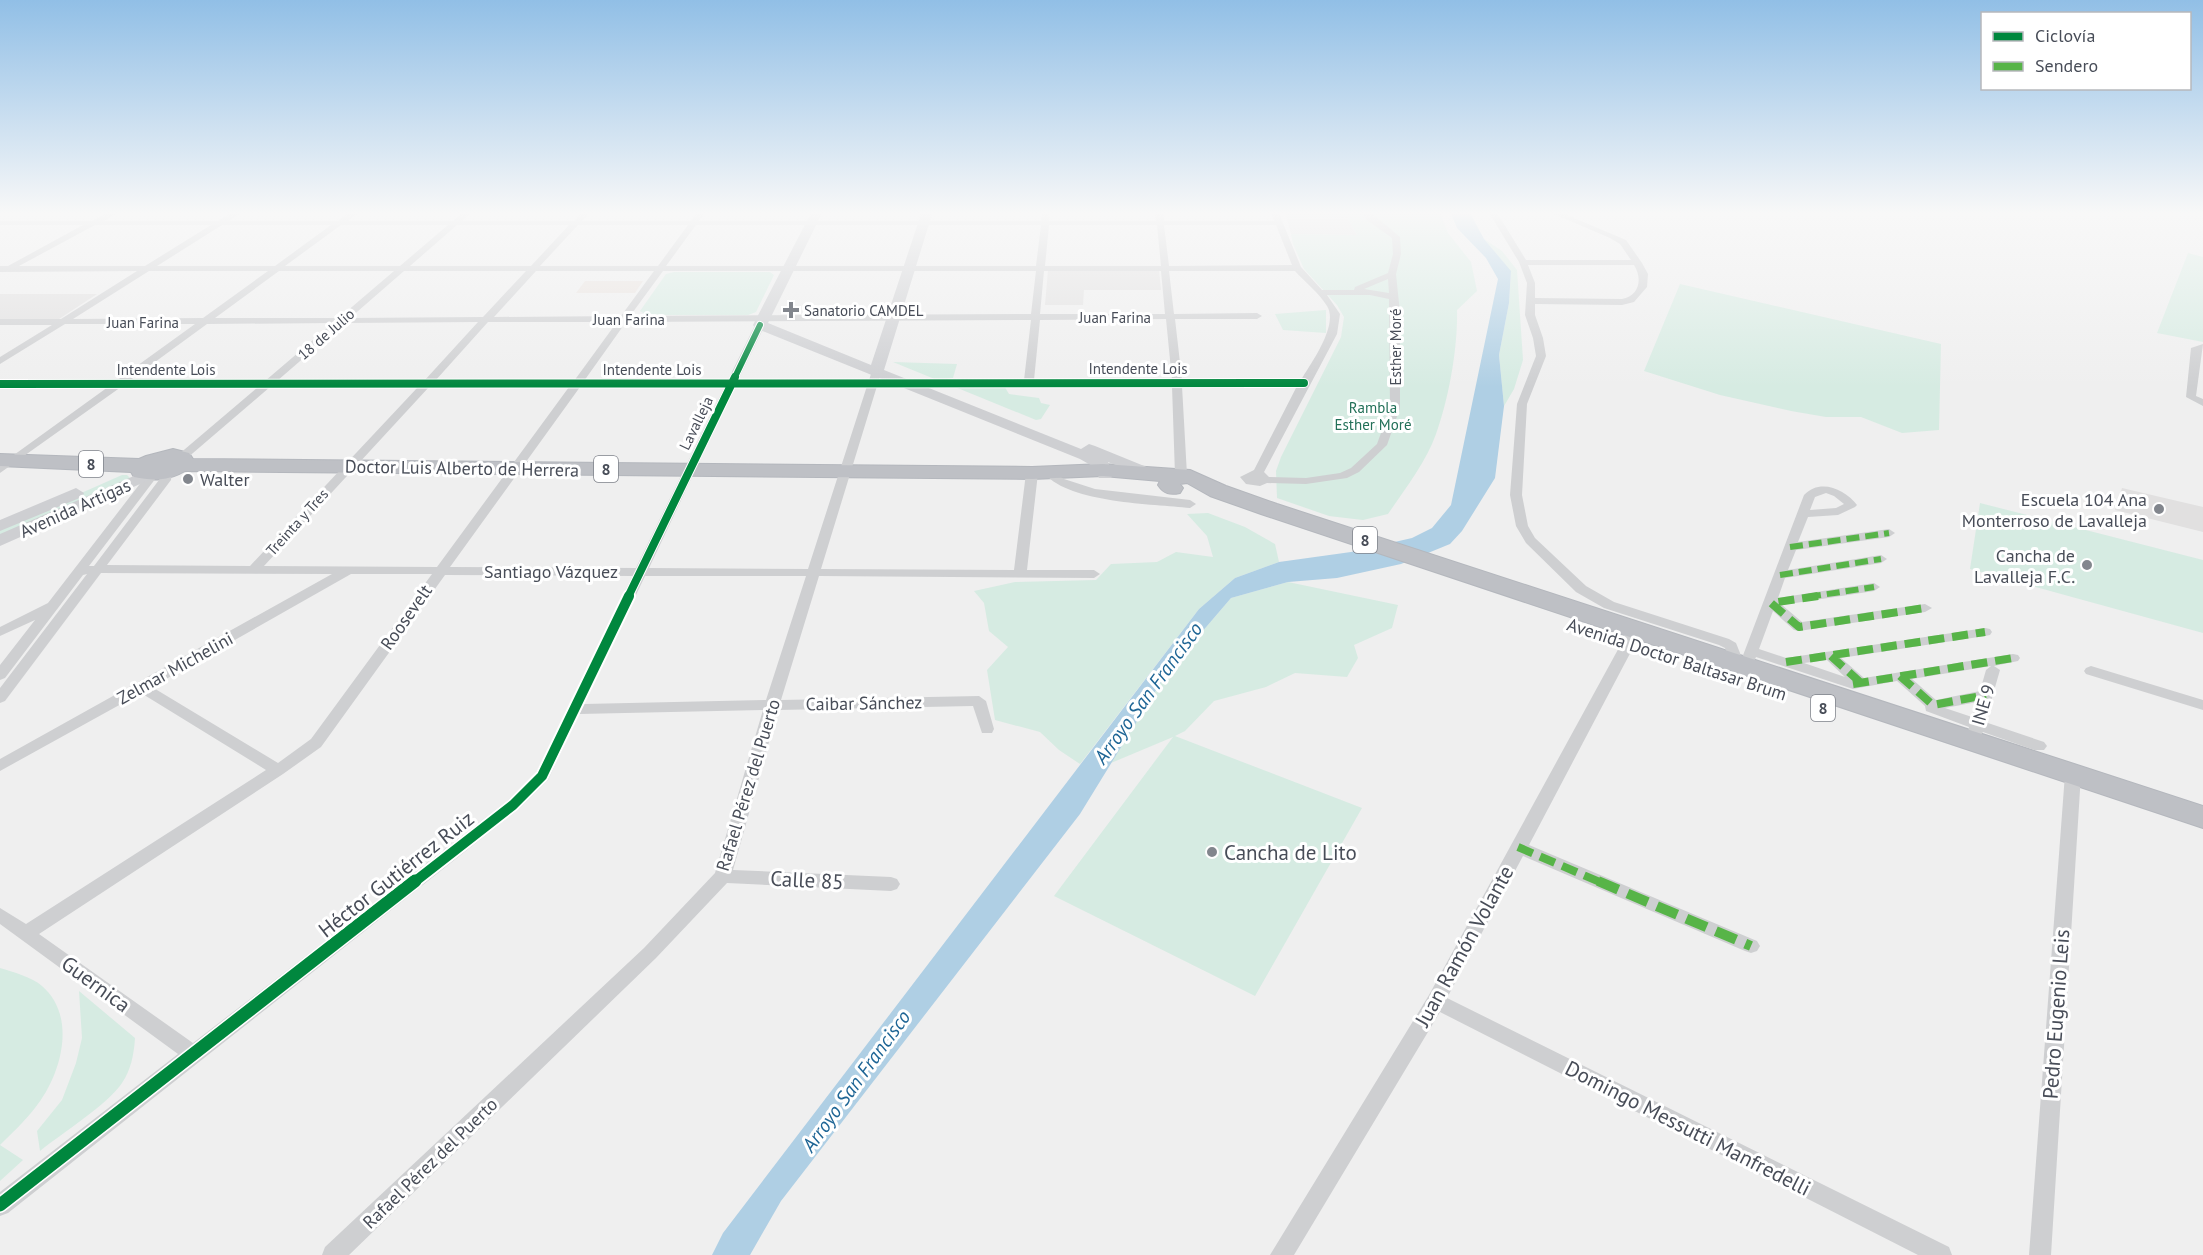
<svg xmlns="http://www.w3.org/2000/svg" width="2203" height="1255" font-family="'PT Sans',sans-serif">
<style>
.education{fill:#e1e0e0}
.medical{fill:#e9e2de}
.green{fill:#d6ebe2}
.water{fill:#afcfe4}
.lines{fill:none;stroke-linecap:round;stroke-linejoin:round}
.highway-casing{stroke:#b4b7bd;stroke-width:2}
.street{fill:#cecfd1;fill-rule:evenodd}
.secondary{fill:#cecfd2;fill-rule:evenodd}
.highway{fill:#bec0c5;fill-rule:evenodd}
.quiet-far2{stroke:#57b448;stroke-width:6;stroke-dasharray:13 6;stroke-linecap:butt}
.quiet-far1{stroke:#57b448;stroke-width:8;stroke-dasharray:16 8;stroke-linecap:butt}
.quiet{stroke:#57b448;stroke-width:10;stroke-dasharray:22 10;stroke-linecap:butt}
.cycleway-far3-casing{stroke:#fff;stroke-width:8}
.cycleway-far2-casing{stroke:#fff;stroke-width:10}
.cycleway-far1-casing{stroke:#fff;stroke-width:14}
.cycleway-casing{stroke:#fff;stroke-width:16}
.cycleway-far3{stroke:#00873e;stroke-width:6}
.cycleway-far2{stroke:#00873e;stroke-width:8}
.cycleway-far1{stroke:#00873e;stroke-width:10}
.cycleway{stroke:#00873e;stroke-width:13}
.poi-dot{fill:#82868d;stroke:#fff;stroke-width:2}
.labels{text-anchor:middle;dominant-baseline:central;stroke-width:6;stroke-linejoin:round;paint-order:stroke}
.far-poi-label{font-size:15px;fill:#484d58;stroke:#fff;text-anchor:start}
.far-street-label{font-size:15px;fill:#484d58;stroke:#fff}
.far-park-label{font-size:15px;fill:#227058;stroke:#fff}
.shield{fill:#fff;stroke:#7f828a;stroke-width:1.5}
.shield-label{font-size:16px;font-weight:bold;fill:#484d58}
.street-label{font-size:18px;fill:#484d58;stroke:#fff}
.poi-label{font-size:18px;fill:#484d58;stroke:#fff;text-anchor:end}
.water-label{font-size:20px;font-style:italic;fill:#1e6595;stroke:#fff}
.near-poi-label{font-size:21px;fill:#484d58;stroke:#fff;text-anchor:start}
.near-street-label{font-size:21px;fill:#484d58;stroke:#fff}
</style>
<rect width="100%" height="100%" fill="#efefef"/>
<path class="education" d="M1347,217L1357,235L1291,234L1287,219Z
M1048,270H1159L1161,290H1084L1083,305H1045Z
M0,294H97L59,319H0Z
M2122,488L2203,507V532L2115,510Z"/>
<path class="medical" d="M585,281H643L635,293H576Z"/>
<path class="green" d="M1284,211H1439L1448,233L1471,262L1477,291L1457,310C1458,347 1449,398 1436,434C1426,462 1405,489 1388,514L1363,520L1329,516L1277,498L1276,471L1281,457L1341,337L1344,317L1337,305L1304,269L1293,244L1291,234L1357,235L1347,217L1287,218Z
M1484,239L1502,251L1517,270L1523,360L1514,389L1504,406L1499,355L1509,303L1511,272Z
M2188,253L2203,257V342L2157,333Z
M674,272H770L774,275L756,312L748,315H647L640,311L666,274Z
M1680,284L1941,344L1939,430L1902,433L1861,417H1826L1791,411L1720,395L1644,371Z
M1326,310V333L1283,330L1275,314Z
M893,362L957,364L953,378L937,380Z
M958,384H1003L1009,394L1039,398L1041,403L1050,405L1041,419L1036,420L955,387Z
M122,475H127L131,479L0,538V529Z
M1980,503L2203,560V633L1970,569Z
M1208,513L1245,527L1275,544L1279,562L1235,578L1199,609L1080,764L1059,750L1040,732L995,720L987,670L1008,647L989,631L984,603L974,591L1015,582L1096,580L1111,564L1157,562L1176,552L1213,557L1207,536L1187,514Z
M1288,582L1398,605L1392,628L1354,645L1358,658L1347,677L1295,673L1266,687L1214,701L1185,731L1175,736L1362,808L1255,996L1054,896L1173,737L1111,763L1166,674L1231,598Z
M0,968C13,972 32,977 42,986C78,1017 61,1076 35,1108C25,1121 12,1133 0,1145L23,1160L0,1181Z
M79,991L135,1038C134,1054 131,1070 122,1083C107,1105 62,1133 40,1151L37,1131L62,1100L76,1063L82,1038Z"/>
<path class="water" d="M1450,211H1469L1484,239L1511,271L1509,303L1499,355L1504,406L1495,478L1462,531L1450,544L1401,564L1337,578L1288,582L1231,598L1166,674L1080,814L781,1201L750,1255H712L723,1233L1199,609L1235,578L1279,562L1351,552L1412,538L1432,528L1451,505L1498,279L1486,258L1457,228Z"/>
<g class="lines">
<defs>
<path id="highway" d="M173,449L189,453L193,459L1032,467L1103,464L1190,470L1226,486L1277,504L2203,806V828L1261,514L1210,496L1187,483L1180,484L1183,488L1180,493C1170,495 1164,494 1158,485L1160,481L1103,476L1032,479L185,471C168,481 153,481 134,477L131,472L0,466V454L139,459L146,456Z"/>
</defs>
<use href="#highway" class="highway-casing"/>
<path class="street" d="M111,211H120L104,221H218L234,211H243L229,221H338L351,211H360L348,221H453L465,211H473L462,221H574L583,211H591L582,221H691L698,211H706L699,221H1041L1042,211H1050L1049,221H1156L1155,211H1163L1164,221H1274L1270,211H1278L1301,267L1322,290H1354L1355,287L1388,273L1393,254L1392,238L1367,220L1361,211H1369L1400,237L1401,254L1396,274L1400,313V408L1387,445L1359,472L1347,478L1306,484L1267,483L1260,486L1246,484L1240,477L1254,470L1297,386H1182L1187,475L1181,478L1175,475L1172,386H877L821,569L1014,570L1026,473L1032,470L1038,473L1027,570H1094L1100,574L1094,578L819,576L781,700L979,696L986,701L994,729L992,733H982L973,706L778,710L733,870L891,877L897,879L900,884L897,889L891,891L727,883L656,958L349,1255H322L325,1247L644,948L715,873L763,710L579,714L548,780L519,809L8,1213L0,1216V1192L178,1054L0,924V908L26,924L266,770L141,693L0,771V759L332,574L101,573L5,701L0,703V688L87,574L83,575L5,678L0,680V665L35,620L0,636V627L48,603L149,472L153,471L159,474L89,566H94L159,480L162,470L166,469L172,472L171,480L107,565L250,566L418,387H270L186,459H178V455L258,387H121L0,473V465L108,387H0V381H116L195,324H65L0,364V357L52,325H0V319H61L137,271L0,272V266H8L83,225H0V221H92ZM95,225H211L145,266H19ZM222,225H331L275,266H157ZM341,225H448L400,266H285ZM457,225H569L531,266H410ZM578,225H688L658,266H540ZM696,225H1041L1036,266H666ZM1049,225H1157L1161,266H1045ZM1164,225H1276L1292,265L1169,266ZM149,271H268L203,318L73,319ZM279,271H394L339,318H215ZM404,271H526L483,317L350,318ZM536,271H654L621,316L494,317ZM663,271H1036L1031,314L630,316ZM1044,271H1161L1165,314H1040ZM1169,271H1295C1305,282 1319,293 1327,306C1339,325 1311,363 1301,380H1182L1175,319H1257L1262,316L1257,313L1174,314ZM1388,279L1389,293L1364,289ZM1327,295H1370L1389,299L1390,408L1377,444L1351,468L1340,473L1306,478L1269,477L1264,472L1337,334L1340,314ZM1166,319L1172,380H1034L1040,320ZM1031,320L1024,380H879L880,376L875,373L871,374L869,380H738L765,325L760,322L755,325L728,380L584,381L626,322ZM478,322L424,381H277L344,323ZM488,322H617L574,381H435ZM333,323L265,381H129L207,324ZM725,386L636,568L450,567L580,387ZM735,386H867L808,569L649,568ZM429,387H569L437,567L264,566ZM351,574H432L311,739L278,763L152,687ZM445,575L633,576L536,773L507,801L193,1043L39,934L283,774L321,747ZM645,576H806L766,700L584,704Z
M1488,211H1496L1526,260H1631L1620,244L1610,238L1547,211H1557L1626,240L1642,263L1648,274L1647,287L1634,302L1622,305L1535,304V315L1543,338L1546,356L1527,404L1522,495L1528,526L1535,538L1586,586L1614,602L1729,639L1736,643L1742,658L1804,495C1820,478 1845,489 1857,505L1855,507L1838,515L1808,517L1798,542L1889,529L1895,533L1889,537L1796,550L1788,570L1881,555L1887,559L1881,563L1785,578L1778,598L1874,583L1880,587L1874,591L1782,605L1802,622L1925,604L1932,608L1925,612L1799,631L1794,630L1773,611L1759,649L1786,658L1985,628L1990,629L1992,632L1990,635L1985,636L1841,658L1864,678L2013,654L2018,655L2020,658L2018,661L1994,666L2000,670L1985,722L2044,742L2047,746L2044,750H2034L1983,732L1980,736H1970L1968,732L1969,727L1926,711L1925,706L1897,681L1853,689L1756,657L1751,668H1741L1739,665L1731,664L1725,648L1719,645L1604,608L1576,592L1526,543L1516,526L1510,495L1517,404L1536,356L1533,338L1525,315L1527,283L1519,262ZM1528,265H1634C1643,279 1639,296 1622,299L1535,298V283ZM1826,493L1834,496L1844,504L1836,508L1810,510L1815,497ZM1827,660L1845,677L1804,663ZM1991,666L1986,670L1980,691L1936,700L1912,679ZM1977,702L1972,717L1945,708Z
M2203,344L2196,396L2203,399V406L2186,397L2191,348Z
M1051,471L1064,479L1095,489L1190,500L1196,504L1190,508C1153,504 1070,503 1045,474Z
M1633,624L1640,628L1635,644L1529,845L1757,941L1760,946L1757,951L1751,953L1745,951L1523,856L1447,998L1949,1247L1952,1255H1918L1440,1012L1294,1255H1270L1429,995L1621,644L1626,628Z
M2091,666L2203,700V710L2086,674L2084,671L2086,668Z
M2073,768L2079,770L2081,774L2051,1255H2029L2065,774L2067,770Z"/>
<path class="secondary" d="M812,211H823L768,323L871,365L922,211H933L884,370L1081,449L1089,444L1095,446L1154,470L1156,473L1154,476H1142L1108,462L1113,475L1111,478H1099L1094,467L1080,459L755,328L753,325Z
M150,469L156,471L158,474L156,477L0,546V534Z
M76,488L84,493L82,497L0,531V520Z"/>
<use href="#highway" class="highway"/>
<path class="quiet-far2" d="M1790,547L1889,533
M1780,575L1881,559
M1808,597L1874,587"/>
<path class="quiet-far1" d="M1818,596L1771,603L1799,627L1925,608
M1831,656L1861,683
M1786,662L1985,632
M1900,676L1933,705L1986,695
M1853,684L2013,658
M1518,847L1602,883"/>
<path class="quiet" d="M1598,881L1751,946"/>
<defs>
<path id="cycleway-far3" d="M734,379L760,325"/>
<path id="cycleway-far2" d="M0,384L1304,383
M628,597L735,377"/>
<path id="cycleway-far1" d="M413,883L513,805L542,776L629,596"/>
<path id="cycleway" d="M0,1205L415,881"/>
</defs>
<use href="#cycleway-far3" class="cycleway-far3-casing"/>
<use href="#cycleway-far2" class="cycleway-far2-casing"/>
<use href="#cycleway-far1" class="cycleway-far1-casing"/>
<use href="#cycleway" class="cycleway-casing"/>
<use href="#cycleway-far3" class="cycleway-far3"/>
<use href="#cycleway-far2" class="cycleway-far2"/>
<use href="#cycleway-far1" class="cycleway-far1"/>
<use href="#cycleway" class="cycleway"/>
</g>
<linearGradient id="sky" x2="0" y2="1"><stop stop-color="#91bfe6"/><stop offset="0.55" stop-color="#f8f8f8"/><stop offset="1" stop-color="#f8f8f8" stop-opacity="0"/></linearGradient>
<rect width="2203" height="387" fill="url(#sky)"/>
<g class="poi-dot">
<path d="M788 301h6v6h6v6h-6v6h-6v-6h-6v-6h6z"/>
<circle cx="188" cy="479" r="6"/>
<circle cx="2159" cy="509" r="6"/>
<circle cx="2087" cy="565" r="6"/>
<circle cx="1212" cy="852" r="6"/>
</g>
<g class="labels">
<g class="far-poi-label">
<text x="804" y="310">Sanatorio CAMDEL</text>
</g>
<g class="far-street-label">
<text x="1115" y="317">Juan Farina</text>
<text x="629" y="319">Juan Farina</text>
<text x="143" y="322">Juan Farina</text>
<text transform="translate(326 334) rotate(-41)">18 de Julio</text>
<text transform="translate(1395 347) rotate(-90)">Esther Moré</text>
<text x="1138" y="368">Intendente Lois</text>
<text x="166" y="369">Intendente Lois</text>
<text x="652" y="369">Intendente Lois</text>
<text transform="translate(696 423) rotate(-64)">Lavalleja</text>
<text transform="translate(297 522) rotate(-48)">Treinta y Tres</text>
</g>
<g class="far-park-label">
<text x="1373" y="407">Rambla<tspan x="1373" dy="17">Esther Moré</tspan></text>
</g>
<g class="shield">
<rect x="79" y="451" width="24" height="26" rx="4.5"/>
<rect x="594" y="456" width="24" height="26" rx="4.5"/>
<rect x="1353" y="527" width="24" height="26" rx="4.5"/>
<rect x="1811" y="695" width="24" height="26" rx="4.5"/>
</g>
<g class="shield-label">
<text x="91" y="464">8</text>
<text x="606" y="469">8</text>
<text x="1365" y="540">8</text>
<text x="1823" y="708">8</text>
</g>
<g class="street-label">
<text transform="translate(462 468) rotate(1)">Doctor Luis Alberto de Herrera</text>
<text transform="translate(75 508) rotate(-24)">Avenida Artigas</text>
<text x="551" y="571">Santiago Vázquez</text>
<text transform="translate(406 617) rotate(-55)">Roosevelt</text>
<text transform="translate(1677 659) rotate(18)">Avenida Doctor Baltasar Brum</text>
<text transform="translate(175 668) rotate(-29)">Zelmar Michelini</text>
<text transform="translate(864 703) rotate(-1)">Caibar Sánchez</text>
<text transform="translate(1983 705) rotate(-74)">INE 9</text>
<text transform="translate(748 785) rotate(-73)">Rafael Pérez del Puerto</text>
<text transform="translate(430 1163) rotate(-44)">Rafael Pérez del Puerto</text>
</g>
<g class="poi-label">
<text x="200" y="479" text-anchor="start">Walter</text>
<text x="2147" y="499">Escuela 104 Ana<tspan x="2147" dy="21">Monterroso de Lavalleja</tspan></text>
<text x="2075" y="555">Cancha de<tspan x="2075" dy="21">Lavalleja F.C.</tspan></text>
</g>
<g class="water-label">
<text transform="translate(1148 693) rotate(-54)">Arroyo San Francisco</text>
<text transform="translate(856 1081) rotate(-54)">Arroyo San Francisco</text>
</g>
<g class="near-poi-label">
<text x="1224" y="852">Cancha de Lito</text>
</g>
<g class="near-street-label">
<text transform="translate(396 874) rotate(-38)">Héctor Gutiérrez Ruiz</text>
<text transform="translate(807 880) rotate(3)">Calle 85</text>
<text transform="translate(1464 946) rotate(-61)">Juan Ramón Volante</text>
<text transform="translate(96 984) rotate(36)">Guernica</text>
<text transform="translate(2056 1014) rotate(-86)">Pedro Eugenio Leis</text>
<text transform="translate(1688 1128) rotate(27)">Domingo Messutti Manfredelli</text>
</g>
</g>
<rect x="1981" y="12" width="210" height="78" fill="#ffffff" stroke="#b6b8bc" stroke-width="1.5"/>
<rect x="1993" y="32" width="30" height="9" fill="#00873e" stroke="#b6b8bc" stroke-width="1.5"/>
<text x="2035" y="42" font-size="18" fill="#484d58">Ciclovía</text>
<rect x="1993" y="62" width="30" height="9" fill="#57b448" stroke="#b6b8bc" stroke-width="1.5"/>
<text x="2035" y="72" font-size="18" fill="#484d58">Sendero</text>
</svg>
